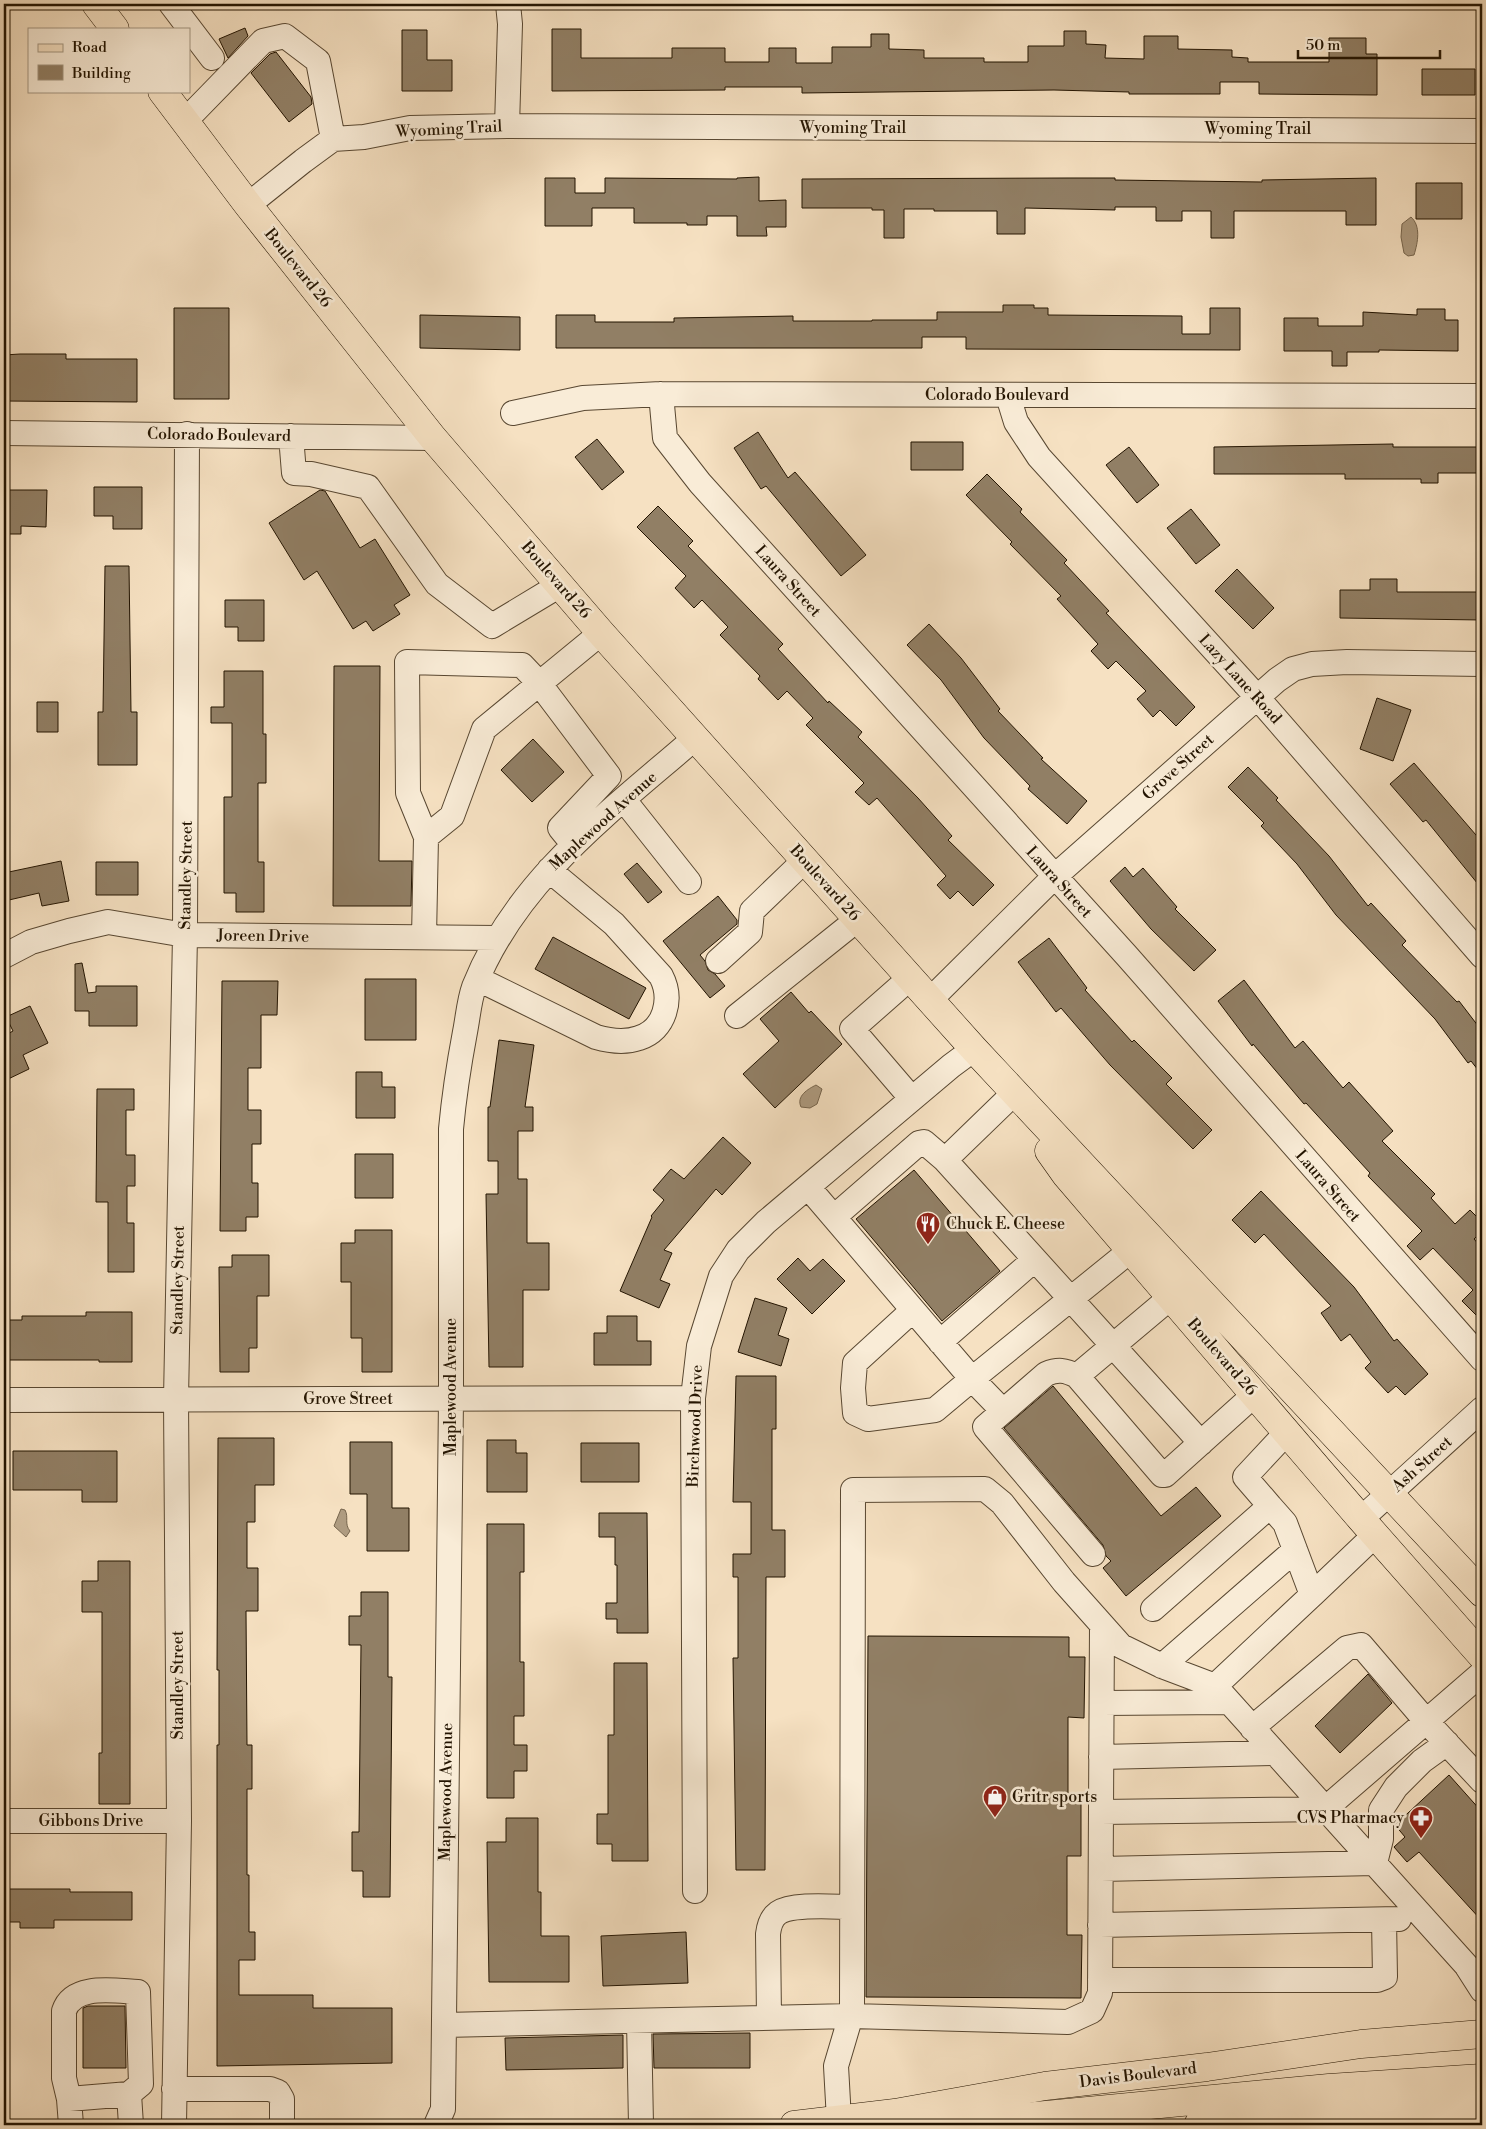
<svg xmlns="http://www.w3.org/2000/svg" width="1486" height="2129" font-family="'Libre Bodoni',serif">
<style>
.water{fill:#ae9b80;stroke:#76654d}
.building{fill:#917f65;stroke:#231401}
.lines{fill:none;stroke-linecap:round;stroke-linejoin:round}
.minor-casing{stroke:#584731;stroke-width:26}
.major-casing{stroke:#231401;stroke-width:29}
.highway-casing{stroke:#231401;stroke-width:29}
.minor{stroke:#f9ecd7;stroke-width:24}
.major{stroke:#f6e1c2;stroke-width:28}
.highway{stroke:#f6e1c2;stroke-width:28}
.labels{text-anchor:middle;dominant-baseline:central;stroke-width:5;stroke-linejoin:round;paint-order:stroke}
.street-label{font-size:16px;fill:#231401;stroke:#f9ecd7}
.poi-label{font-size:16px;fill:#231401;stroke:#f9ecd7;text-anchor:start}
</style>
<rect width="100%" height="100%" fill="#f6e1c2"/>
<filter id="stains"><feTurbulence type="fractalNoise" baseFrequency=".004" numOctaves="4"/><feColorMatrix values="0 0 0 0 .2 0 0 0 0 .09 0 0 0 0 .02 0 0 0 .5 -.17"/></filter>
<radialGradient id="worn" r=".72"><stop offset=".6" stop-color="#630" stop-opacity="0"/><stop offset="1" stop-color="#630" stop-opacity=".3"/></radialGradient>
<path class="water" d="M1411,217C1421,226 1418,242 1414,255L1408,256L1404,253L1401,237L1402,224Z
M816,1085L822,1089L817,1104L810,1108L801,1107C796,1096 808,1089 816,1085Z
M341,1509L345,1510C349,1517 344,1524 350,1531L346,1537L334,1526Z"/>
<path class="building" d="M245,28L248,36L228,58L219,39Z
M552,29H581V58H672V48H725V62H769V48H796V63H832V47H871V34H889V49L924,50V58H984V62H1028V46H1064V31H1086V44L1106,45L1105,58L1144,59V36H1178V49L1232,50V57L1248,58V62H1329V38H1366V54H1377V95L1259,94V82H1220V94H1129V92L1054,90L802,93V87H725V90L552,91Z
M402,30H427V60H452V91H402Z
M276,52L311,97L312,104L289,122L251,73L270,54Z
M1422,69H1475V95H1422Z
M759,177V201L786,200V227H766L767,236H737V216H707V225H687V223H634V208H592V226H545V178H575V193H605V178L737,179V178Z
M1068,178H1115V180L1262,182V180L1376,178V225H1346V211H1234V238H1211V211H1182V221H1156V207H1115V210L1025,208V234H997V211H934V209H904V238H884V210H872V208H802V179Z
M1416,183H1462V219H1416Z
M1003,305H1034V308H1048V315L1182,316V334H1210V308H1240V350L966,349V337H922V348H556V315H595V322H674V318L793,316V321H872V320H937V312H1003Z
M174,308H229V399H174Z
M1417,309H1445V320H1458V351L1379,350V352H1347V366H1332V351H1284V318H1318V326H1363V312L1417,315Z
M420,315L520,317V350L420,348Z
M20,354H66V359H137V402L4,401V355Z
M758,432L788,478L795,472L866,555L841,576L766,486L761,489L734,448Z
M597,439L624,472L602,490L575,457Z
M911,442H963V470H911Z
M1393,444V447H1482V473H1438V483H1421V479H1345V474H1214V447Z
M1129,447L1159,485L1137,503L1106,465Z
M987,474L1022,509L1020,512L1067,560L1064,563L1109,611L1106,613L1195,707L1176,726L1160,710L1153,717L1137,699L1146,691L1116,661L1108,669L1091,651L1098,644L1057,599L1061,596L1010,544L1012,542L966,495Z
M94,487H142V529H113V516H94Z
M4,490H47L46,527L21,526V534H4Z
M320,490L325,491L360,548L375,539L410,595L394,605L400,614L373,631L366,621L353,629L317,571L304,580L269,523Z
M658,506L693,541L688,546L783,644L778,649L828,703L829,701L862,732L858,737L918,798L952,836L948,840L994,885L973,906L958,891L950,899L937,885L946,876L877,798L869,805L855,792L864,783L806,725L813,718L787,691L778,700L758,679L760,676L720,635L728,627L702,600L694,608L675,588L686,576L637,527Z
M1191,509L1220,545L1196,564L1167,528Z
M105,566H129L131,712H137V765H98V712H103Z
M1237,569L1274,608L1253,629L1215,591Z
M1370,579H1397V592H1482V620L1340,618V590H1370Z
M225,600H264V641H238V627H225Z
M929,624L961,658L1000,709L998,711L1043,758L1041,759L1087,801L1067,824L1028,789L1030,786L984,738L941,680L907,645Z
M334,666H380L379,861H412L411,906H333Z
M224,671H263V734H266V783H258V862H264V912H236V893H224V797H232V723H211V707H224Z
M1377,698L1411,710L1393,761L1360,749Z
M37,702H58V732H37Z
M533,739L564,772L532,802L501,770Z
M1414,763L1482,842V889L1426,820L1423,822L1390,784Z
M1248,767L1278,798L1276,800L1329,856L1368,906L1371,903L1406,941L1402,945L1457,1002L1459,1001L1482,1031V1075L1471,1061L1468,1063L1435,1019L1336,915L1297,864L1261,826L1264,823L1228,787Z
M61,861L69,901L42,906L39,893L9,900L4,873Z
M96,862H138V895H96Z
M637,863L662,892L648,903L624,874Z
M1125,867L1133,877L1143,868L1177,907L1175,909L1216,950L1194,971L1151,929L1110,881Z
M718,896L737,920V924L700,955L705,961L708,970L715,974L725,986L710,998L663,941Z
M553,937L646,988L629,1019L535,969Z
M1049,938L1087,988L1085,990L1132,1042L1134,1040L1172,1078L1166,1084L1212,1130L1193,1149L1110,1065L1061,1008L1056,1012L1018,962Z
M82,963L88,993L96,992V986H137V1026H89V1011H75V964Z
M365,979H416V1040H365Z
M1244,980L1295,1048L1303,1041L1343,1088L1349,1082L1393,1131L1382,1141L1435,1194L1431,1198L1455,1224L1470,1210L1482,1222V1231L1474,1239L1482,1248V1321L1462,1301L1473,1290L1433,1248L1420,1260L1407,1246L1422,1231L1368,1176L1370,1173L1306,1103L1304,1104L1253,1044L1252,1046L1218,1001Z
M222,981H278L277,1015H261V1068H248V1110H261V1144H252V1183H258V1217H246V1231H220Z
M791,992L809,1013L811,1011L842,1044L775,1108L743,1074L779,1041L760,1019Z
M30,1006L48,1043L23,1055L29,1069L4,1081V1036L13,1031L6,1017Z
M499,1040L534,1045L525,1107H533V1131H518V1179H527V1243H549V1290H523V1367H489L486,1194H498V1161H488V1107H490Z
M356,1072H382V1087H395V1118H356Z
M97,1089H134V1110H126V1155H135V1186H127V1223H134V1272H108V1202H96Z
M723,1137L751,1163L722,1195L716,1189L664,1250L672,1253L660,1280L670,1284L659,1308L620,1291L652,1217L651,1216L664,1200L653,1190L671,1169L684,1179Z
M355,1154H393V1198H355Z
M914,1170L1000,1271L942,1321L856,1219Z
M1261,1191L1354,1287L1394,1341L1397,1339L1428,1374L1405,1395L1396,1386L1388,1393L1365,1368L1371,1362L1350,1334L1341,1341L1321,1313L1331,1306L1277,1248L1264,1234L1255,1243L1232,1220Z
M355,1230H392V1372H362V1338H351V1282H341V1243H355Z
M232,1255H269V1296H257V1348H249V1372H220L219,1267H232Z
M798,1258L810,1271L823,1259L845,1281L812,1314L777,1279Z
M755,1298L787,1308L778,1335L789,1339L781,1366L738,1352Z
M86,1312H132V1362H99V1360H4V1320H22V1316H86Z
M607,1316H637V1341H651V1365H594V1333H607Z
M736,1376H776V1429H772V1530H785V1577H766L765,1870H736L733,1658H738V1577H733V1554H751V1502H733Z
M1053,1386L1161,1516L1196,1487L1221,1516L1126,1596L1103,1568L1111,1561L1106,1556L1103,1545L1004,1428Z
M218,1438H274V1485H255V1522H247V1568H258V1611H246L247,1745H252V1789H247V1875H249V1932H255V1960H239V1995H313V2008H392V2063L217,2066V1745H219V1670H217Z
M487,1440H516V1453H527V1492H487Z
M350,1442H392V1508H409V1551H367V1494H350Z
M581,1443H639V1482H581Z
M13,1451H117V1502H82V1490H13Z
M599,1513H647L648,1633H617V1619H606V1603H617V1565H615V1537H599Z
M487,1524H524V1572H520V1662H524V1716H514V1745H527V1771H514V1798H487Z
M98,1561H130V1804H99V1753H102V1612H82V1581H98Z
M361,1592H388V1677H392L390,1897H363V1871H352V1832H359L361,1645H349V1616H361Z
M868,1636L1069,1637V1657H1085L1084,1718L1068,1717V1797H1081V1856H1067V1935H1082L1081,1998L866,1997Z
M614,1663H647L648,1861H612V1844H597V1814H608V1735H614Z
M1368,1674L1392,1703L1340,1753L1315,1726Z
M1449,1775L1482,1812V1921L1419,1852L1407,1862L1394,1847L1405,1837L1395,1825Z
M506,1818H538V1892H541V1936H569V1982H489L487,1842H506Z
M4,1889H70V1892H132V1920H54V1928H20V1922H4Z
M686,1932L688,1983L603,1986L601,1936Z
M88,2006H125L126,2068H83V2008Z
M750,2033V2068H654L653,2034Z
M623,2035V2068L506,2070L505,2038Z"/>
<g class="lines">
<defs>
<path id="minor" d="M171,4L212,58
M185,121L263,41L285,36L318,61L333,139
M507,126L510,24L508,4
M248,205L303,161L333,139L364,137L410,128L507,126L1482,131
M661,394L665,438L700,483L1127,956L1482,1359
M1008,396L1016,422L1039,457L1257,697L1482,956
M513,413L583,398L661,394L1482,396
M4,433L433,438
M291,436L294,473L311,474L368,487L437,584L492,626L560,585
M624,800L689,882
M426,837L452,816L484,729L601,633
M424,937L426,837L408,793L407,662L522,665L539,683L609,776L560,828L573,844
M4,956L31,942L69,931L108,922L185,935L498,938
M718,961L750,932L752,911L805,860
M910,978L852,1029L912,1099
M478,979L596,1037C610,1041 625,1043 639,1038C665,1030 673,999 661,976L614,924L549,870
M930,1000L1054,877L1277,680L1293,669L1312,664L1347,662L1482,664
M737,1016L858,919
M945,1160L1010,1097
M808,1187L972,1379L1131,1250
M834,1217L919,1143L924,1142L945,1160L1201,1443
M913,1310L855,1363L853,1388L855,1413L868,1419L935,1410L972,1379L1003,1411
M940,1342L1034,1260
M1077,1376L1162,1475H1165L1254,1395
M4,1400L693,1398
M1270,1506L1285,1523L1312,1595L1375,1535
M1361,1519L1482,1409
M1093,1554L985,1427L1046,1374C1058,1369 1065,1370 1077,1376L1171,1297
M1153,1609L1270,1506L1245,1477L1287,1432
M1162,1666L1295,1550
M1215,1686L1466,1965L1482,1990
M1102,1703L1228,1702
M1252,1728L1347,1648L1361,1645L1426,1721L1482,1781
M1101,1757L1274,1753
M1101,1812L1325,1809L1482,1673
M4,1821H179
M1101,1869L1375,1863L1381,1839V1810L1396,1787L1422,1761L1447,1743
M695,1891L693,1398L699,1346L721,1276L738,1250L766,1222L951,1066L974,1049
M1100,1925L1399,1919
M1100,1980H1377L1385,1977L1384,1920
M769,2018L768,1934C769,1926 771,1918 778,1913C793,1903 834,1907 852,1907
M639,2021L641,2125
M444,2025L851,2016L1068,2022L1092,2011L1100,1993L1102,1625
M174,2089H270L278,2092L282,2099V2125
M129,2094L131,2125
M69,2099L129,2094L141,2084L138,1992C115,1991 73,1983 64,2011V2078L69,2099L71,2125
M839,2120L836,2066L852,2012L853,1490L985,1489L1002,1503L1064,1582L1121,1646L1162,1666L1215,1686L1312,1595
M174,2125L179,1821L176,1399L185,935L187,434
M436,2125L443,2109L451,1399V1129C454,1096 459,1064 465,1032C468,1017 469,1001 474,987C516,880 611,811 695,738"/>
<path id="major" d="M96,4L115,29
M162,91L248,205L433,438L601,633L974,1049L1482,1593
M1049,1151L1066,1175L1361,1519L1482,1656
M794,2125L895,2113L1045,2086L1207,2067L1361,2044L1482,2034"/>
<path id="highway" d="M940,2125L1329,2088L1482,2078
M1198,2125L1335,2112L1482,2105"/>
</defs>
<use href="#minor" class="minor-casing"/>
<use href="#major" class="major-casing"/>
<use href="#highway" class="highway-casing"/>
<use href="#minor" class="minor"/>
<use href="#major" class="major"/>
<use href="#highway" class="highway"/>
</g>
<defs>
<symbol id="restaurant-pin" viewBox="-11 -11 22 30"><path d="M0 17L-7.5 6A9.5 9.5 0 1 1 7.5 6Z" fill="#8f2418" stroke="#f9ecd7"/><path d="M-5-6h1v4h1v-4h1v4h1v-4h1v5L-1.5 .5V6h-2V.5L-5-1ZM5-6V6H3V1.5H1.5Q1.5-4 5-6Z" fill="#fff"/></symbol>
<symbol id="shop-pin" viewBox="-11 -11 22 30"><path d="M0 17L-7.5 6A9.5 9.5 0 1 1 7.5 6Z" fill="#8f2418" stroke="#f9ecd7"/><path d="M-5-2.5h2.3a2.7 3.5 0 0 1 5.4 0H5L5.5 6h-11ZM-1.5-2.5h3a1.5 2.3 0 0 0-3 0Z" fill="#fff"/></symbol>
<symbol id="pharmacy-pin" viewBox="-11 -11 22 30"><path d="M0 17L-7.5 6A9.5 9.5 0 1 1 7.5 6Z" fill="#8f2418" stroke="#f9ecd7"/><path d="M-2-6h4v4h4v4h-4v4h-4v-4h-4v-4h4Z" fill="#fff"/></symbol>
</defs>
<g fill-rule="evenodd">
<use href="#restaurant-pin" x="914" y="1210" width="28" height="38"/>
<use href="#shop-pin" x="981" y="1783" width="28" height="38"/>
<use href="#pharmacy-pin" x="1407" y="1804" width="28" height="38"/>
</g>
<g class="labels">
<g class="street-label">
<text x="853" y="128">Wyoming Trail</text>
<text transform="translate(449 129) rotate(-3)">Wyoming Trail</text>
<text x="1258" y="129">Wyoming Trail</text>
<text transform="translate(298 268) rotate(51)">Boulevard 26</text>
<text x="997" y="395">Colorado Boulevard</text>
<text transform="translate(219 435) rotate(1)">Colorado Boulevard</text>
<text transform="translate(556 580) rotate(49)">Boulevard 26</text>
<text transform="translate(788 581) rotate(48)">Laura Street</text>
<text transform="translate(1240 679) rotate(48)">Lazy Lane Road</text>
<text transform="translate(1178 767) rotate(-42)">Grove Street</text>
<text transform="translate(603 821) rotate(-42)">Maplewood Avenue</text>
<text transform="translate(186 875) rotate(-89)">Standley Street</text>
<text transform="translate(1059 882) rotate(48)">Laura Street</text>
<text transform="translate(825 883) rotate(48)">Boulevard 26</text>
<text transform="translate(263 936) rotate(1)">Joreen Drive</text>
<text transform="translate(1328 1186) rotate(49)">Laura Street</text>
<text transform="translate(178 1280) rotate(-89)">Standley Street</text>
<text transform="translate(1222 1357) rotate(49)">Boulevard 26</text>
<text transform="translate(451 1387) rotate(-90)">Maplewood Avenue</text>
<text x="348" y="1399">Grove Street</text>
<text transform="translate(695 1426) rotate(-88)">Birchwood Drive</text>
<text transform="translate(1422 1464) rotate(-42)">Ash Street</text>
<text transform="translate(178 1685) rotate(-90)">Standley Street</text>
<text transform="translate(446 1792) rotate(-89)">Maplewood Avenue</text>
<text x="91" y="1821">Gibbons Drive</text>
<text transform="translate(1138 2075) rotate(-7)">Davis Boulevard</text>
</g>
<g class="poi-label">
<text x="946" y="1224">Chuck E. Cheese</text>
<text x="1012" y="1797">Gritr sports</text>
<text x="1404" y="1818" text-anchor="end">CVS Pharmacy</text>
</g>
</g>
<rect width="1486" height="2129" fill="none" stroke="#f6e1c2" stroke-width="20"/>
<rect x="5" y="5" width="1476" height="2119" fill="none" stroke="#231401" stroke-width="2.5"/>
<rect x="10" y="10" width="1466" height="2109" fill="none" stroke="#231401"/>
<rect x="28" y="28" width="162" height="65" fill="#f9ecd7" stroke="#a39681"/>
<rect x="38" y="44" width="25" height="8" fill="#f6e1c2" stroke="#a39681"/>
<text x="72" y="52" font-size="15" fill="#231401">Road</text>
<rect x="38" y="65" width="25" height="15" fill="#917f65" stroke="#a39681"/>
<text x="72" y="78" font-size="15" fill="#231401">Building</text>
<path d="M1298 50v8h142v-8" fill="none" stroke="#231401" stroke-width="2.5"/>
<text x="1306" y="50" font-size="15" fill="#231401" stroke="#f9ecd7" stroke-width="4" paint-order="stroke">50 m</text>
<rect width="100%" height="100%" filter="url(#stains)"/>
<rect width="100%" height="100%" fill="url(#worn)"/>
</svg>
